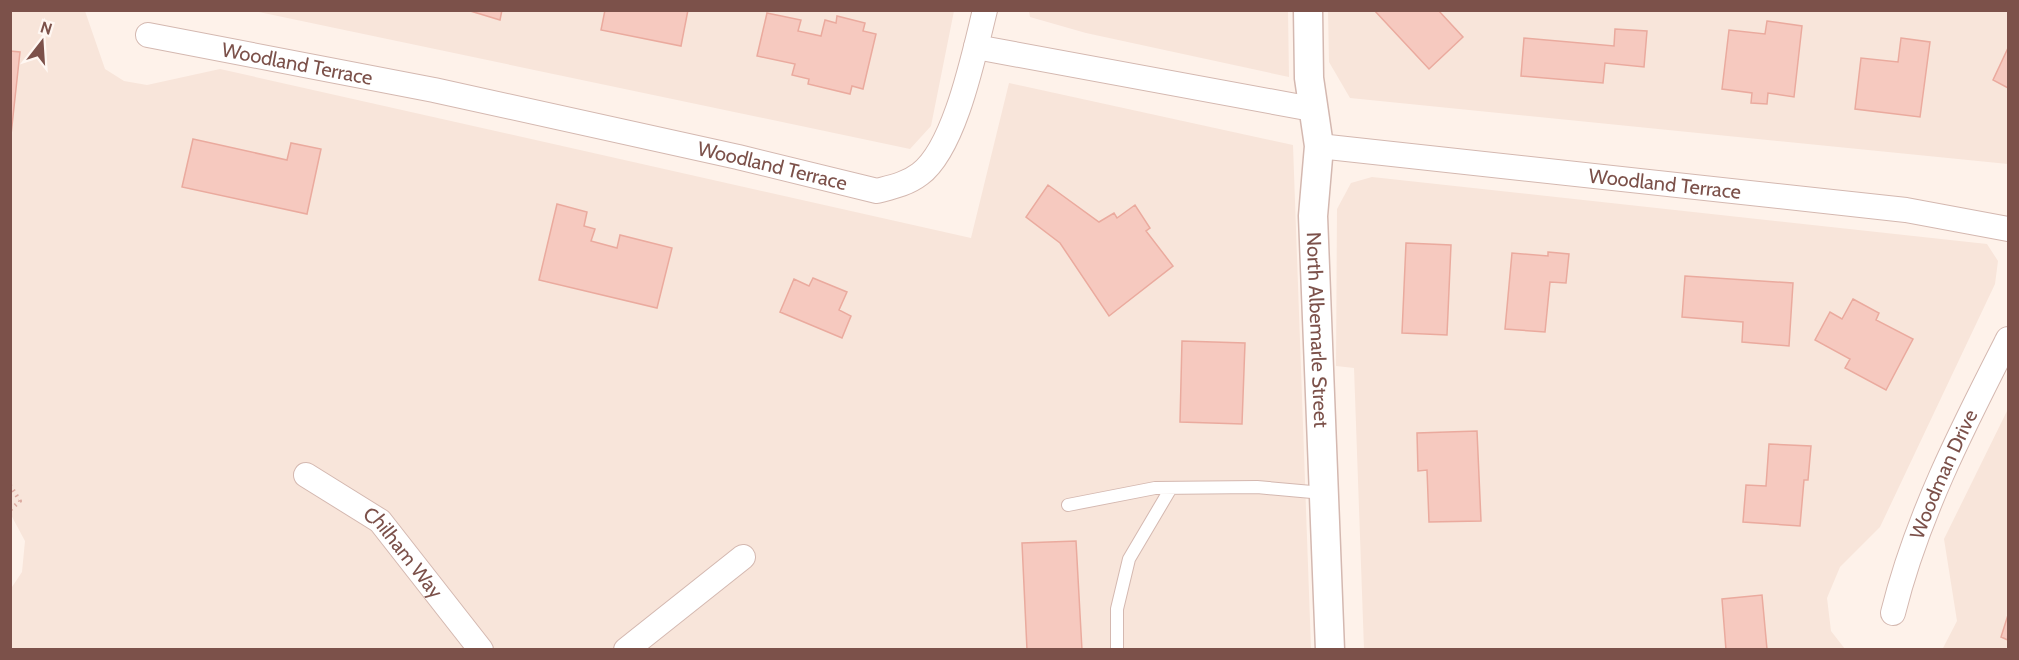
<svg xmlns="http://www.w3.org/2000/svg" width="2019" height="660" font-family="Cabin,sans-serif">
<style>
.residential{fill:#f8e5da}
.building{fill:#f6c9bf;stroke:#eaaa9e;stroke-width:1.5}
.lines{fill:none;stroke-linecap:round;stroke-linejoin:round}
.service-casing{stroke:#d4b8b0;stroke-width:14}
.minor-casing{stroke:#d4b8b0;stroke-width:26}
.tertiary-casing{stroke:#d4b8b0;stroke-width:31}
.path{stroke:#dcaba1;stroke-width:4;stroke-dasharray:1.5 4.5;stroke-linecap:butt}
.service{stroke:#fff;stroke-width:12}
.minor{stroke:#fff;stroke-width:24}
.tertiary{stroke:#fff;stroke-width:28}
.labels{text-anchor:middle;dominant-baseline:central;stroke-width:5;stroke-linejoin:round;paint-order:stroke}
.street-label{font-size:20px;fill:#7c514a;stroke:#fff7f2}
</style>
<rect width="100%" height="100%" fill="#fef2ea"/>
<path class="residential" d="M11,11H85L105,69L124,81L147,85L220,69L971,238L1009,83L1293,145L1311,649L11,650L10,590L22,572L25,541L10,513Z
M254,11H954L931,126L910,149Z
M1029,11H1288L1289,77L1086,33L1030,17Z
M1328,11H2008V164L1350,98L1329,62Z
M1372,177L1987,244L1998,261L1995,284L1880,527L1840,567L1827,598L1831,631L1845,649H1364L1354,368L1336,366L1337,209L1351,183Z
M2008,409V649L1942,650L1957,621L1944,539Z"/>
<path class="building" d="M467,10H502L500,20Z
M605,10H688L681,46L601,30Z
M1374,10H1438L1463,37L1429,69Z
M767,13L801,20L798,31L821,36L825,20L836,23L837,16L865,23L863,31L876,34L863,89L852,86L850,94L808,84L809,79L792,75L795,64L757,56Z
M1767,21L1802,26L1794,97L1768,93L1767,104L1751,103L1752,93L1722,89L1729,30L1765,34Z
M1615,29L1647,31L1644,67L1605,63L1603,83L1521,76L1524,38L1614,46Z
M1901,38L1930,42L1920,117L1855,109L1861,58L1898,62Z
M2008,48V88L1993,80Z
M10,51L20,52L10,144Z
M193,139L287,160L291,143L321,149L307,214L182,187Z
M1048,185L1099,222L1114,213L1117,218L1135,205L1150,228L1146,231L1173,266L1109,316L1060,243L1026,217Z
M557,204L587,212L584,226L595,229L591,241L617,248L620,235L672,248L657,308L539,280Z
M1406,243L1451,245L1447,335L1402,333Z
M1548,252L1569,254L1566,283L1550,282L1545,332L1505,329L1512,253L1548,256Z
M1685,276L1793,283L1789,346L1742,342L1743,322L1682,317Z
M813,278L847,292L839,310L851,316L842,338L780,312L794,279L809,286Z
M1853,299L1879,313L1876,320L1913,339L1886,390L1845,368L1850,359L1815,340L1830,312L1842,319Z
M1182,341L1245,343L1242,424L1180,422Z
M1477,431L1481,521L1429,522L1427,470L1418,471L1417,433Z
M1769,444L1811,446L1808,480H1804L1800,526L1743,522L1746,485L1766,486Z
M1076,541L1082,650H1027L1022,543Z
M1762,595L1767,649L1726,650L1722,599Z
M2008,615V640L2001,637Z"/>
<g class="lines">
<defs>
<path id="service" d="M1068,505L1155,488L1257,487L1323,493
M1117,650V609L1129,559L1171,488"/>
<g id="minor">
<path id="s1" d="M148,35L434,90L738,157L877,191C892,187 907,184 920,174C955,148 974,54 985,10"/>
<path d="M976,47L1312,109"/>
<path id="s2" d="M1319,146L1906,210L2008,229"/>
<path id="s3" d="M306,475L380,521L481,650"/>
<path id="s4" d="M1893,613C1917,516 1963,427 2008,339"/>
<path d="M626,650L743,557"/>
</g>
<g id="tertiary">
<path id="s5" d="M1308,10L1309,78L1319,146L1313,216L1330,650"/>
</g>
</defs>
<use href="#service" class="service-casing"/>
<use href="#minor" class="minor-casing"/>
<use href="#tertiary" class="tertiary-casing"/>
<path class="path" d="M10,485L20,501L10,510"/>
<use href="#service" class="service"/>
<use href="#minor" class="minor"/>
<use href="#tertiary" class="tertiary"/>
</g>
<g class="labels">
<g class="street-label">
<text stroke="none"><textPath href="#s1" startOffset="152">Woodland Terrace</textPath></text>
<text stroke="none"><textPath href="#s1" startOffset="638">Woodland Terrace</textPath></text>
<text stroke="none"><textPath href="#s2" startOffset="348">Woodland Terrace</textPath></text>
<text stroke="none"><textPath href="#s5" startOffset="321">North Albemarle Street</textPath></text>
<text stroke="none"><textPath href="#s4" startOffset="148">Woodman Drive</textPath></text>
<text stroke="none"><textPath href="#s3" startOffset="126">Chilham Way</textPath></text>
</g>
</g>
<rect width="2019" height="660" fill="none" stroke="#7c514a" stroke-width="24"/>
<g transform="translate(42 42) rotate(17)" stroke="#fff7f2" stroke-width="4.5" paint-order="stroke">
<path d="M0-4.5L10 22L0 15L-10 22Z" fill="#7c514a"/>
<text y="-9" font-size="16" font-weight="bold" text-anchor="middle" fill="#7c514a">N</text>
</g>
</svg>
